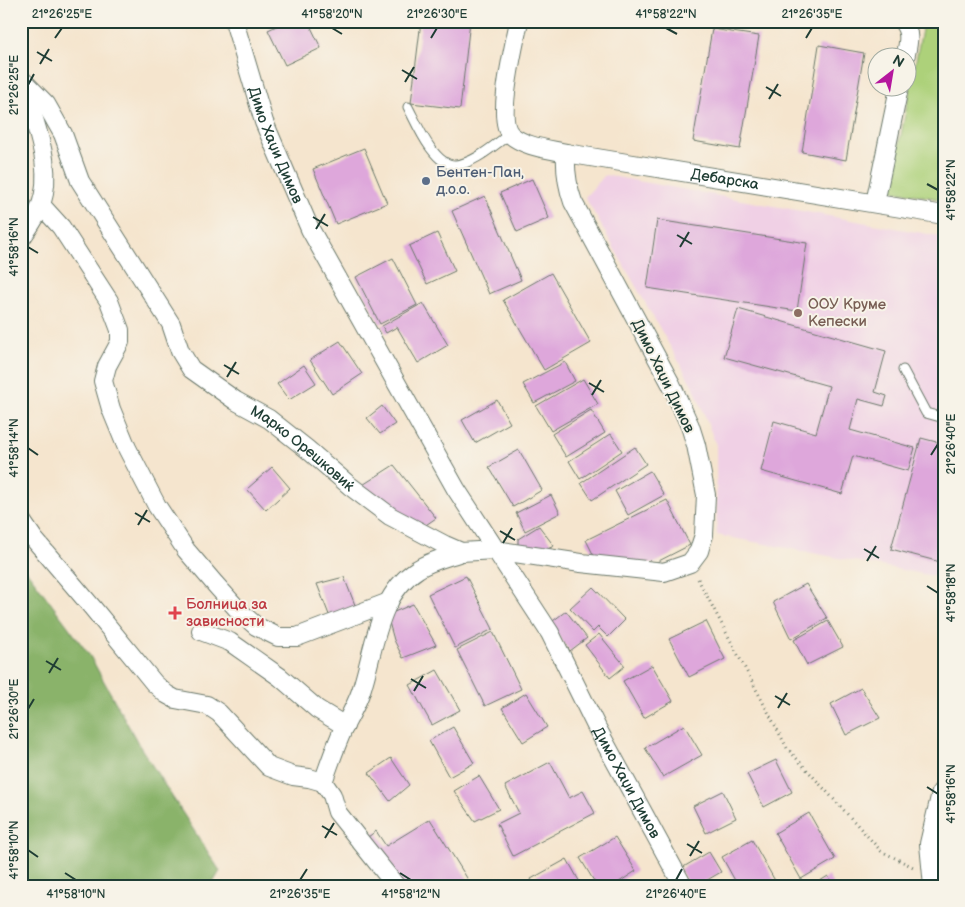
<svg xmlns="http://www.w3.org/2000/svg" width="965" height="907" font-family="'Balsamiq Sans',sans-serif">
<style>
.built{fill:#f0d0e5}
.green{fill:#add17a;stroke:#668757}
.forest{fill:#8ab36a;stroke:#54784f}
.building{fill:#dea7db}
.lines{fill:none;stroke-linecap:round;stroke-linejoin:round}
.lane-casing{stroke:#6a786a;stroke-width:11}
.street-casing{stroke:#6a786a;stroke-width:20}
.secondary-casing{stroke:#6a786a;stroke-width:26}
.path{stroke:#6a786a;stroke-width:3;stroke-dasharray:1 4;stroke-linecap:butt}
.lane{stroke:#fff;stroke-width:9}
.street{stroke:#fff;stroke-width:18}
.secondary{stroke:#fff;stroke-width:24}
.ticks{fill:none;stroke:#1f3d34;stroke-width:2}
.service-dot{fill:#5c6f8a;stroke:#f7f3e8;stroke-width:2}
.education-dot{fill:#8d6e63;stroke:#f7f3e8;stroke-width:2}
.health-dot{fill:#e0444e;stroke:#f7f3e8;stroke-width:2}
.labels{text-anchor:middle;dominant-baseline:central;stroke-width:4;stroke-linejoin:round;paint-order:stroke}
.street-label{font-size:15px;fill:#1f3d34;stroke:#f7f3e8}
.service-label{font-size:15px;fill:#4e5e75;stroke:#f7f3e8;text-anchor:start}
.education-label{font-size:15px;fill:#785e54;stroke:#f7f3e8;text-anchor:start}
.health-label{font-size:15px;fill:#be3a42;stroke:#f7f3e8;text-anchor:start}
.neatline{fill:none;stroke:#1f3d34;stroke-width:2}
.ticks-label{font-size:12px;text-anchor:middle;fill:#1f3d34}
</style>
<rect width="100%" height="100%" fill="#f7f3e8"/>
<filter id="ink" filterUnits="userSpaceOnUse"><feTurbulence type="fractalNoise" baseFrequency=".02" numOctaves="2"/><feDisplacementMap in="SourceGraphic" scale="10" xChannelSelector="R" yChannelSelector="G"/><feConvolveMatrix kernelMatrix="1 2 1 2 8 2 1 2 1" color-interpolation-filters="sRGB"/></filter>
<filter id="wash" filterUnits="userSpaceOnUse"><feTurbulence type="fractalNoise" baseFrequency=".0096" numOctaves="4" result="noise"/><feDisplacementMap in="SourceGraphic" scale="20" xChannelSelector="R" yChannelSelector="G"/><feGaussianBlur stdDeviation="1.12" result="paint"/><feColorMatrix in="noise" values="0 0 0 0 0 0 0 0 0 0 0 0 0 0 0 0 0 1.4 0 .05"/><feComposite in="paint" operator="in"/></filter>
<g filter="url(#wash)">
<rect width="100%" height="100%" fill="#f5e5ce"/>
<path class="built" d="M605,175L944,237V578L717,535L716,445L695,390L585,197Z"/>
<path class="green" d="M915,21H944V200L890,190L922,30Z"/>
<path class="forest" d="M21,563L90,656L139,745L220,871L211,886H21Z"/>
<g id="blocks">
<path class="building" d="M287,21H308L321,48L285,65L268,30Z
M421,21H470L460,109L411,103Z
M712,29L759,36L740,149L693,141Z
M819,45L864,53L846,160L802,152Z
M364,148L387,203L336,224L313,169Z
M532,179L549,218L517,232L500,193Z
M485,196L521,280L489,294L452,211Z
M657,220L807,243L797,311L647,288Z
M437,233L455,271L427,284L409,246Z
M393,258L417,305L380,324L356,277Z
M551,273L591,343L544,370L503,300Z
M423,303L448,345L418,363L397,327L386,333L382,326Z
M738,309L886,351L875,392L887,396L884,406L858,399L850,430L915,448L908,471L853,456L842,494L761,471L774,421L816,433L829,386L724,357Z
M340,341L362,374L332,394L310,360Z
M565,362L575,381L534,403L523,384Z
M304,365L316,383L289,400L277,384Z
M583,379L598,404L551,431L536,406Z
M497,400L510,423L475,443L462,420Z
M382,406L395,424L380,434L367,418Z
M591,410L605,433L566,457L552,434Z
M611,434L622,451L580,479L569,461Z
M921,438L944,444V563L891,549Z
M635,447L646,464L592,500L581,483Z
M519,450L542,490L513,507L489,467Z
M394,465L436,518L420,529L358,488Z
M272,467L290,488L266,510L247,489Z
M650,471L664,495L628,515L615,491Z
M551,495L560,513L525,531L516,513Z
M667,500L690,545L653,564L596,560L586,540Z
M539,526L554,546L543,551L518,548V539Z
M466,576L493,629L455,648L428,594Z
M344,577L357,610L331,620L317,584Z
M806,584L827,618L791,639L773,602Z
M593,587L625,620L608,637L598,627L593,632L570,608Z
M413,604L436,645L403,658L394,640L387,615Z
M566,611L587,638L570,651L549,624Z
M706,621L725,659L689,677L669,639Z
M828,621L843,647L807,665L794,640Z
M493,632L521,689L485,706L457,650Z
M599,634L625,666L610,678L585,645Z
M652,665L673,701L644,718L623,681Z
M437,670L460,710L432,725L410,685Z
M861,688L880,718L846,735L831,704Z
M526,693L547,727L523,742L502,708Z
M684,725L702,755L663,777L645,748Z
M453,727L474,763L449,777L429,741Z
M391,758L409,785L390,801L369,773Z
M776,760L792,792L764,807L747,774Z
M550,762L569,798L583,791L595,813L513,856L497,824L519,813L505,786Z
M479,776L499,809L475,821L454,791Z
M723,791L736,818L706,833L693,806Z
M809,813L835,859L801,879L775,833Z
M430,819L472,886H399L364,840L376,831L386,846Z
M615,837L636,871L613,886H597L580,858Z
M752,840L778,886H738L722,857Z
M709,852L721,872L697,886H689L680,869Z
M567,859L582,886H534L531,879Z
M828,876L834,886H812Z"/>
</g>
</g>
<g filter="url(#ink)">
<use href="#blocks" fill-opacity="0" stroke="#6a786a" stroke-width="1"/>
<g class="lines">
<defs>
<path id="lane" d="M408,107C416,122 434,167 456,165C475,163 494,145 510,134
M903,370L926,413L944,418"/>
<g id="street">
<path id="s1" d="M234,21L264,122L310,229L456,489L550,633L597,728L683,886"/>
<path id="s2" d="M519,21C515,43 495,120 511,135C525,147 549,149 566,153L944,215"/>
<path d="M902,21C912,32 908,45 905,58"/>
<path id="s3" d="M21,79L46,104L63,134L80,181L171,324L180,351L191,369L236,401L269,419L307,449L350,486L390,516L445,545L461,552C447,557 430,561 418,569C377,595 375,649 361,691C357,703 351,714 345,725C336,744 330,763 323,782L332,795L337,812L396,886"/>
<path d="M875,203L899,88"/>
<path d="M41,205L61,227L109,301L120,330V342L107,366L103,381L111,409L127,448L157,506L186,550L215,584L240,612L256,626L278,637H297L389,602"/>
<path d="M21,239C28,228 37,217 41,205C55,163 32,122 24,82"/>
<path d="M21,520L34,539L92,607L154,683L166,694L175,699L207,705L219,713L269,767L293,776L309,778L323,782"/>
<path d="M461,552L495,550L581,563L664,572L690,563L699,551L701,544L704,535L706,495L696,445L690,426L671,384L573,202C567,185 565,171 566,153"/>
<path d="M201,631L230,642L280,677L317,709L345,726"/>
</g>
<path id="secondary" d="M936,886L932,844L944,793"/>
</defs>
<use href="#lane" class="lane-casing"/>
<use href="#street" class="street-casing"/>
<use href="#secondary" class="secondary-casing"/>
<path class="path" d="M698,579L787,748L881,851L915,868"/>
<use href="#lane" class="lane"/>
<use href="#street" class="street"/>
<use href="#secondary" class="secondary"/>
</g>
</g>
<path class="ticks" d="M332,28L342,34M666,28L677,34M55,38L62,28M431,38L437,28M806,38L812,28M37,52L52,61M40,64L49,49M402,70L417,79M405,82L414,67M28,85L34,74M766,87L781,96M769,99L778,84M927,184L938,190M313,217L328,226M316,229L325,214M677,235L692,244M28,247L38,253M680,247L689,232M224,365L239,374M227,377L236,362M589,383L604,392M592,395L601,380M28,448L38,455M931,455L938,444M135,513L150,522M138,525L147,510M500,531L515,540M503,543L512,528M864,549L879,558M867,561L876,546M927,586L938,593M46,661L61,670M49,673L58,658M411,679L426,688M414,691L423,676M775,696L790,705M778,708L787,693M28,709L34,699M927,787L938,794M322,826L337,835M325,838L334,823M687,844L702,853M28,850L38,857M690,856L699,841M65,873L76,880M400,873L411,880M300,880L307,869M676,880L682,869"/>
<circle class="service-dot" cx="426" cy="181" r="5"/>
<circle class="education-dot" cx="798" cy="313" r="5"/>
<path class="health-dot" d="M172.5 605.5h5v5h5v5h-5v5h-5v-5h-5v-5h5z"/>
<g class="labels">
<g class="street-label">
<text stroke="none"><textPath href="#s1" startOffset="131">Димо Хаџи Димов</textPath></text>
<text stroke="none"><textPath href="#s2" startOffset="336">Дебарска</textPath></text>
<text transform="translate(663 376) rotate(64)">Димо Хаџи Димов</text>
<text stroke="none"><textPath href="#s3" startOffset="476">Марко Орешковиќ</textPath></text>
<text stroke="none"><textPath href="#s1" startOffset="860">Димо Хаџи Димов</textPath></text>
</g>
<g class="service-label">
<text x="436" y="172">Бентен-Пан,<tspan x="436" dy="17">д.о.о.</tspan></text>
</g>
<g class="education-label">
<text x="808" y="304">ООУ Круме<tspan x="808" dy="17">Кепески</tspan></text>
</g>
<g class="health-label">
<text x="186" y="604">Болница за<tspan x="186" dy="17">зависности</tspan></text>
</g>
</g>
<rect width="965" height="907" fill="none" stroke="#f7f3e8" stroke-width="55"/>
<g transform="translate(892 72) rotate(31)"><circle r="24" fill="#f7f3e8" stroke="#a1aaa0"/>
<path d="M0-4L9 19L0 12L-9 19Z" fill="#b5179e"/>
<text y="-8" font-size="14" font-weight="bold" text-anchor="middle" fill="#1f3d34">N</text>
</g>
<rect x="28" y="28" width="910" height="852" class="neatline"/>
<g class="ticks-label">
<text x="62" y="18">21°26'25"E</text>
<text x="332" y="18">41°58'20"N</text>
<text x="437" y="18">21°26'30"E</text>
<text x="666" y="18">41°58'22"N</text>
<text x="812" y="18">21°26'35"E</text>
<text transform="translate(14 85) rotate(-90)" y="4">21°26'25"E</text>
<text transform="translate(951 190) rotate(-90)" y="4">41°58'22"N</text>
<text transform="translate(14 247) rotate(-90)" y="4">41°58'16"N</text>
<text transform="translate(951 444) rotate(-90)" y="4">21°26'40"E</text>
<text transform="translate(14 448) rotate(-90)" y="4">41°58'14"N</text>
<text transform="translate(951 593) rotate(-90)" y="4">41°58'18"N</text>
<text transform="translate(14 709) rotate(-90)" y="4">21°26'30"E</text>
<text transform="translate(951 794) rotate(-90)" y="4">41°58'16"N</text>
<text transform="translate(14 850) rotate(-90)" y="4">41°58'10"N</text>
<text x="76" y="898">41°58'10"N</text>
<text x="300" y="898">21°26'35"E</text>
<text x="411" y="898">41°58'12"N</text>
<text x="676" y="898">21°26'40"E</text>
</g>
</svg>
